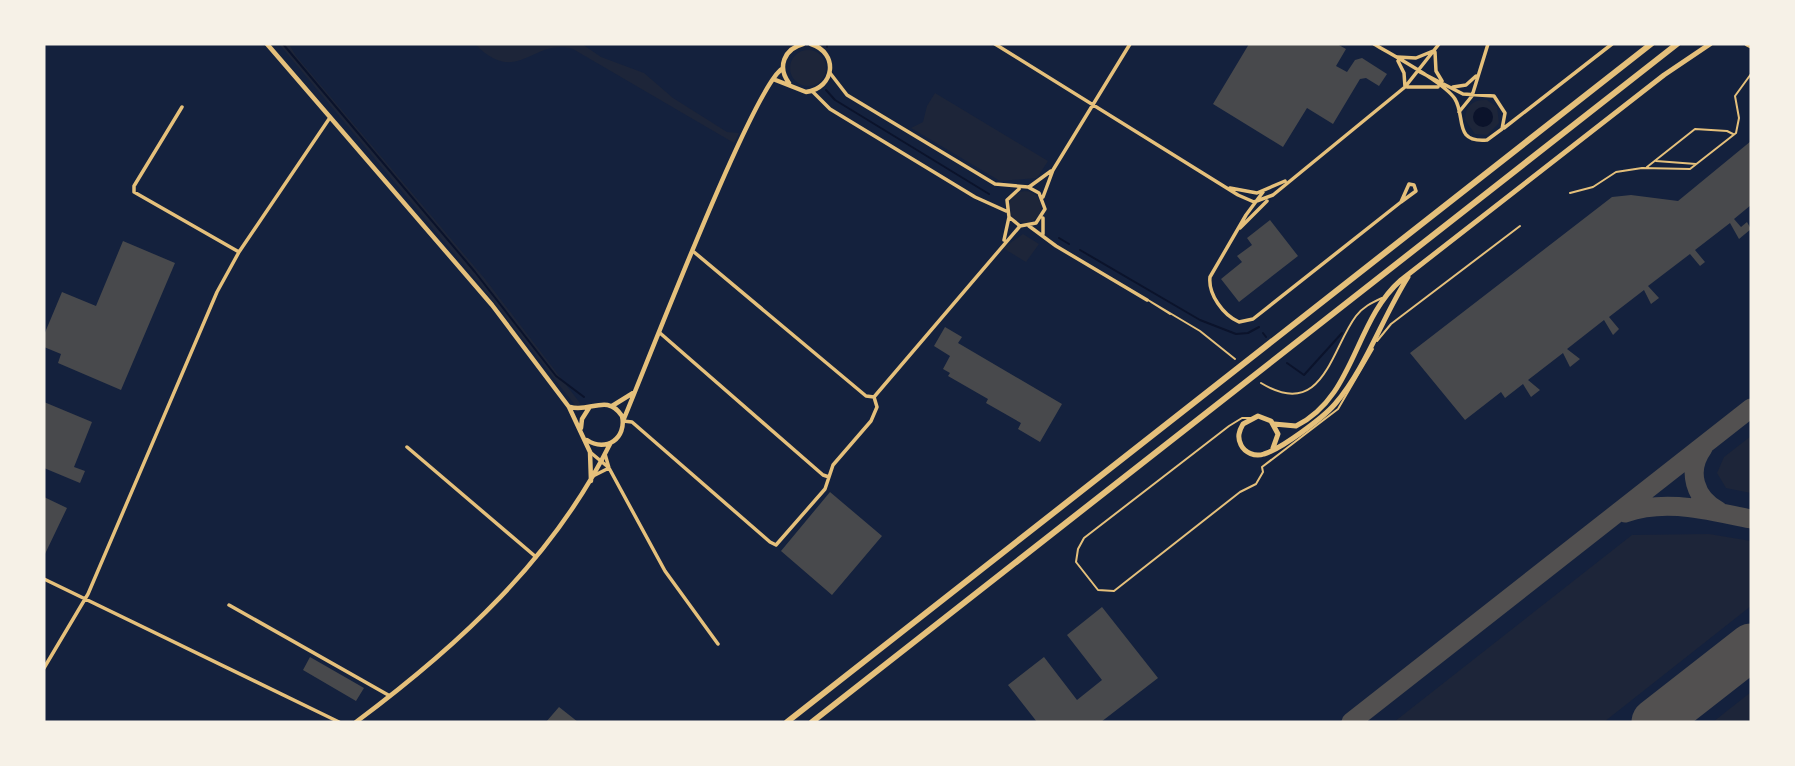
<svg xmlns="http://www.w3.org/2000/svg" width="1795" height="766" font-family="Poppins,sans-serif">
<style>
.green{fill:#1d2539}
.water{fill:#0b132b}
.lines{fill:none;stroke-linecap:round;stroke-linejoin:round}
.stream{stroke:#0b132b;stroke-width:2}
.taxiway{stroke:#525050;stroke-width:19}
.runway{stroke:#525050;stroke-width:47}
.building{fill:#48494c}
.service{stroke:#e5c07b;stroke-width:2}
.minor{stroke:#e5c07b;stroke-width:3.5}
.tertiary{stroke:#e5c07b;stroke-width:4.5}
.secondary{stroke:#e5c07b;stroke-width:5}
.motorway{stroke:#e5c07b;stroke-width:6}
</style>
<rect width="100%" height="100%" fill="#14213d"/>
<path class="green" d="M279,44H289L296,56L485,279L580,403L578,409L481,286Z
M475,44H582L601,57L644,73L673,98L727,132L739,133L734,143L573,49C533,37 518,88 475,44Z
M790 68a18 18 0 1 1 36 0a18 18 0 1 1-36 0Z
M935,93L1048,161L1037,178L1000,181L911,128L923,122L927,106Z
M1487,100L1497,107L1499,123L1487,135L1475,134L1465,120C1465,106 1473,99 1487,100Z
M1009 207a16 16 0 1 1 32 0a16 16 0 1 1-32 0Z
M1023,234L1039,244L1026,262L1003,248Z
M1751,436V493L1726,488L1717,473L1724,457Z
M1709,534L1751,541V606L1604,722H1394L1632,535Z
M1751,692V722H1713Z"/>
<path class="water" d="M1473 117a10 10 0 1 1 20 0a10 10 0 1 1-20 0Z"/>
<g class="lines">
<path class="stream" d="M283,44L475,272L556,376L584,397
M827,44V47
M826,90L835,100L989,194
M1059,238L1069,244
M1080,250L1200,320L1236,334L1248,333L1259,327
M1263,333L1266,337
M1287,363L1304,375L1342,333"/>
<path class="taxiway" d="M1703,448C1686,471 1695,499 1719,511
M1625,513C1667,498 1709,511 1751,519
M1351,722L1751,408"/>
<path class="runway" d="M1655,722L1751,647"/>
</g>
<path class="building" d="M1249,44H1337L1346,49L1336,66L1347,72L1355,60L1362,58L1387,74L1379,86L1366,78L1360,79L1333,124L1307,108L1283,147L1213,104Z
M1751,141V205L1734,219L1741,227L1747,222L1751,229L1739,239L1730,223L1695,250L1705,262L1700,266L1690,254L1648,286L1659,298L1651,304L1644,290L1609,317L1619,329L1613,335L1604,320L1567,349L1580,359L1570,367L1563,353L1528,380L1540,390L1531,397L1523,384L1505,398L1501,392L1465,420L1410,353L1612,197L1631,195L1678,201Z
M1270,220L1298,256L1239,302L1221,279L1242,262L1237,256L1252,245L1247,238Z
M123,241L175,263L121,390L58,363L61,354L44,347V335L62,292L96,306Z
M945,327L962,337L958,343L1062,404L1040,442L1018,429L1021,423L986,403L988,399L948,376L950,373L943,369L950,356L934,346Z
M44,402L92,422L74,467L85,471L80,483L44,468Z
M830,492L882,536L832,595L781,551Z
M44,497L67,508L44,556Z
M1102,607L1158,678L1101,722H1037L1008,685L1044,657L1077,700L1102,680L1067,635Z
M310,657L364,688L356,701L303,670Z
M559,707L578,722H546Z"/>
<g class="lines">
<path class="service" d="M1656,161L1696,164
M1647,167L1695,129L1727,131L1733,134
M1570,193L1593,187L1616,172L1642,168L1690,169L1736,133L1739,118L1735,96L1751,74
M1148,300L1200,331L1235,359
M1151,302L1170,314
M1377,341L1391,324L1520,226
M1261,383C1323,421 1331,349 1356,316C1363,307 1371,303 1382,298
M1251,418H1242L1229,426L1084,538L1078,549L1076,562L1098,590L1114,591L1240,492L1256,484L1263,472L1262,467L1338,409L1373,349"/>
<path class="minor" d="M995,44L1238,195L1254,202L1273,195L1405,87L1439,44
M1374,44C1392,55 1445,83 1455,99C1466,117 1453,143 1487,140L1502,129L1505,113L1494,96L1463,94L1420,72
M1435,52L1436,71L1442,81
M1397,57L1416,58L1433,51
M1398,61L1404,73L1405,87
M830,73L847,95L995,184L1028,187L1039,193L1045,209L1036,223L1020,226L1009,217L1007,200L1019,189
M1407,87H1438
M1453,87L1466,85L1476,76
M812,91L830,109L975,197L1006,211
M182,107L134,186V192L239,252
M1459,112L1472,96L1488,44
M1504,128L1612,44
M1409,184L1414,185L1416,191L1401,202Z
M1029,187L1051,171
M1230,188L1257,193L1285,181
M1263,192L1246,215L1210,277C1208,294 1223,315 1239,322L1253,319L1401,202
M1043,197L1053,170L1130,44
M1043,218V234
M1029,226L1056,246L1147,300
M1240,228L1267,201
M1004,240L1009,217
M694,252L866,396L874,397
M660,333L823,475L829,477
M874,397L1020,226
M623,421L632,422L770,542L776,545L825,489L833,465L871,421L877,407L874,397
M407,447L536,557
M590,452L608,467
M605,454L609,468L665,571L718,644
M593,476L609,468
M44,579L339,722
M229,605L390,696
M44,668L88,594L217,292L239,252L329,119"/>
<path class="tertiary" d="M267,44L492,305L569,407L590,452L591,481
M773,79L806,92C835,88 839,53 811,44
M789,83C777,67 784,49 803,44
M612,406L633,393
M570,407C590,413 607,393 622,416C627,438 606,453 587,440
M623,421C645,369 753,87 782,69
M581,428L582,419L589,408
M356,722C458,646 553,559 610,444"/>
<path class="secondary" d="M1747,44L1751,46
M1274,424L1296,426C1355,397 1354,321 1401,280L1664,75L1710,44
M1273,448L1278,434L1271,421L1258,416L1243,424C1239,431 1237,437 1241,445C1245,453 1255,457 1264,454C1281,449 1323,418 1335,404C1366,368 1382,318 1408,277"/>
<path class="motorway" d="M787,722L1651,44
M812,722L1677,44"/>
</g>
<rect width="1795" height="766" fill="none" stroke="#f6f1e7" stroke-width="91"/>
</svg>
